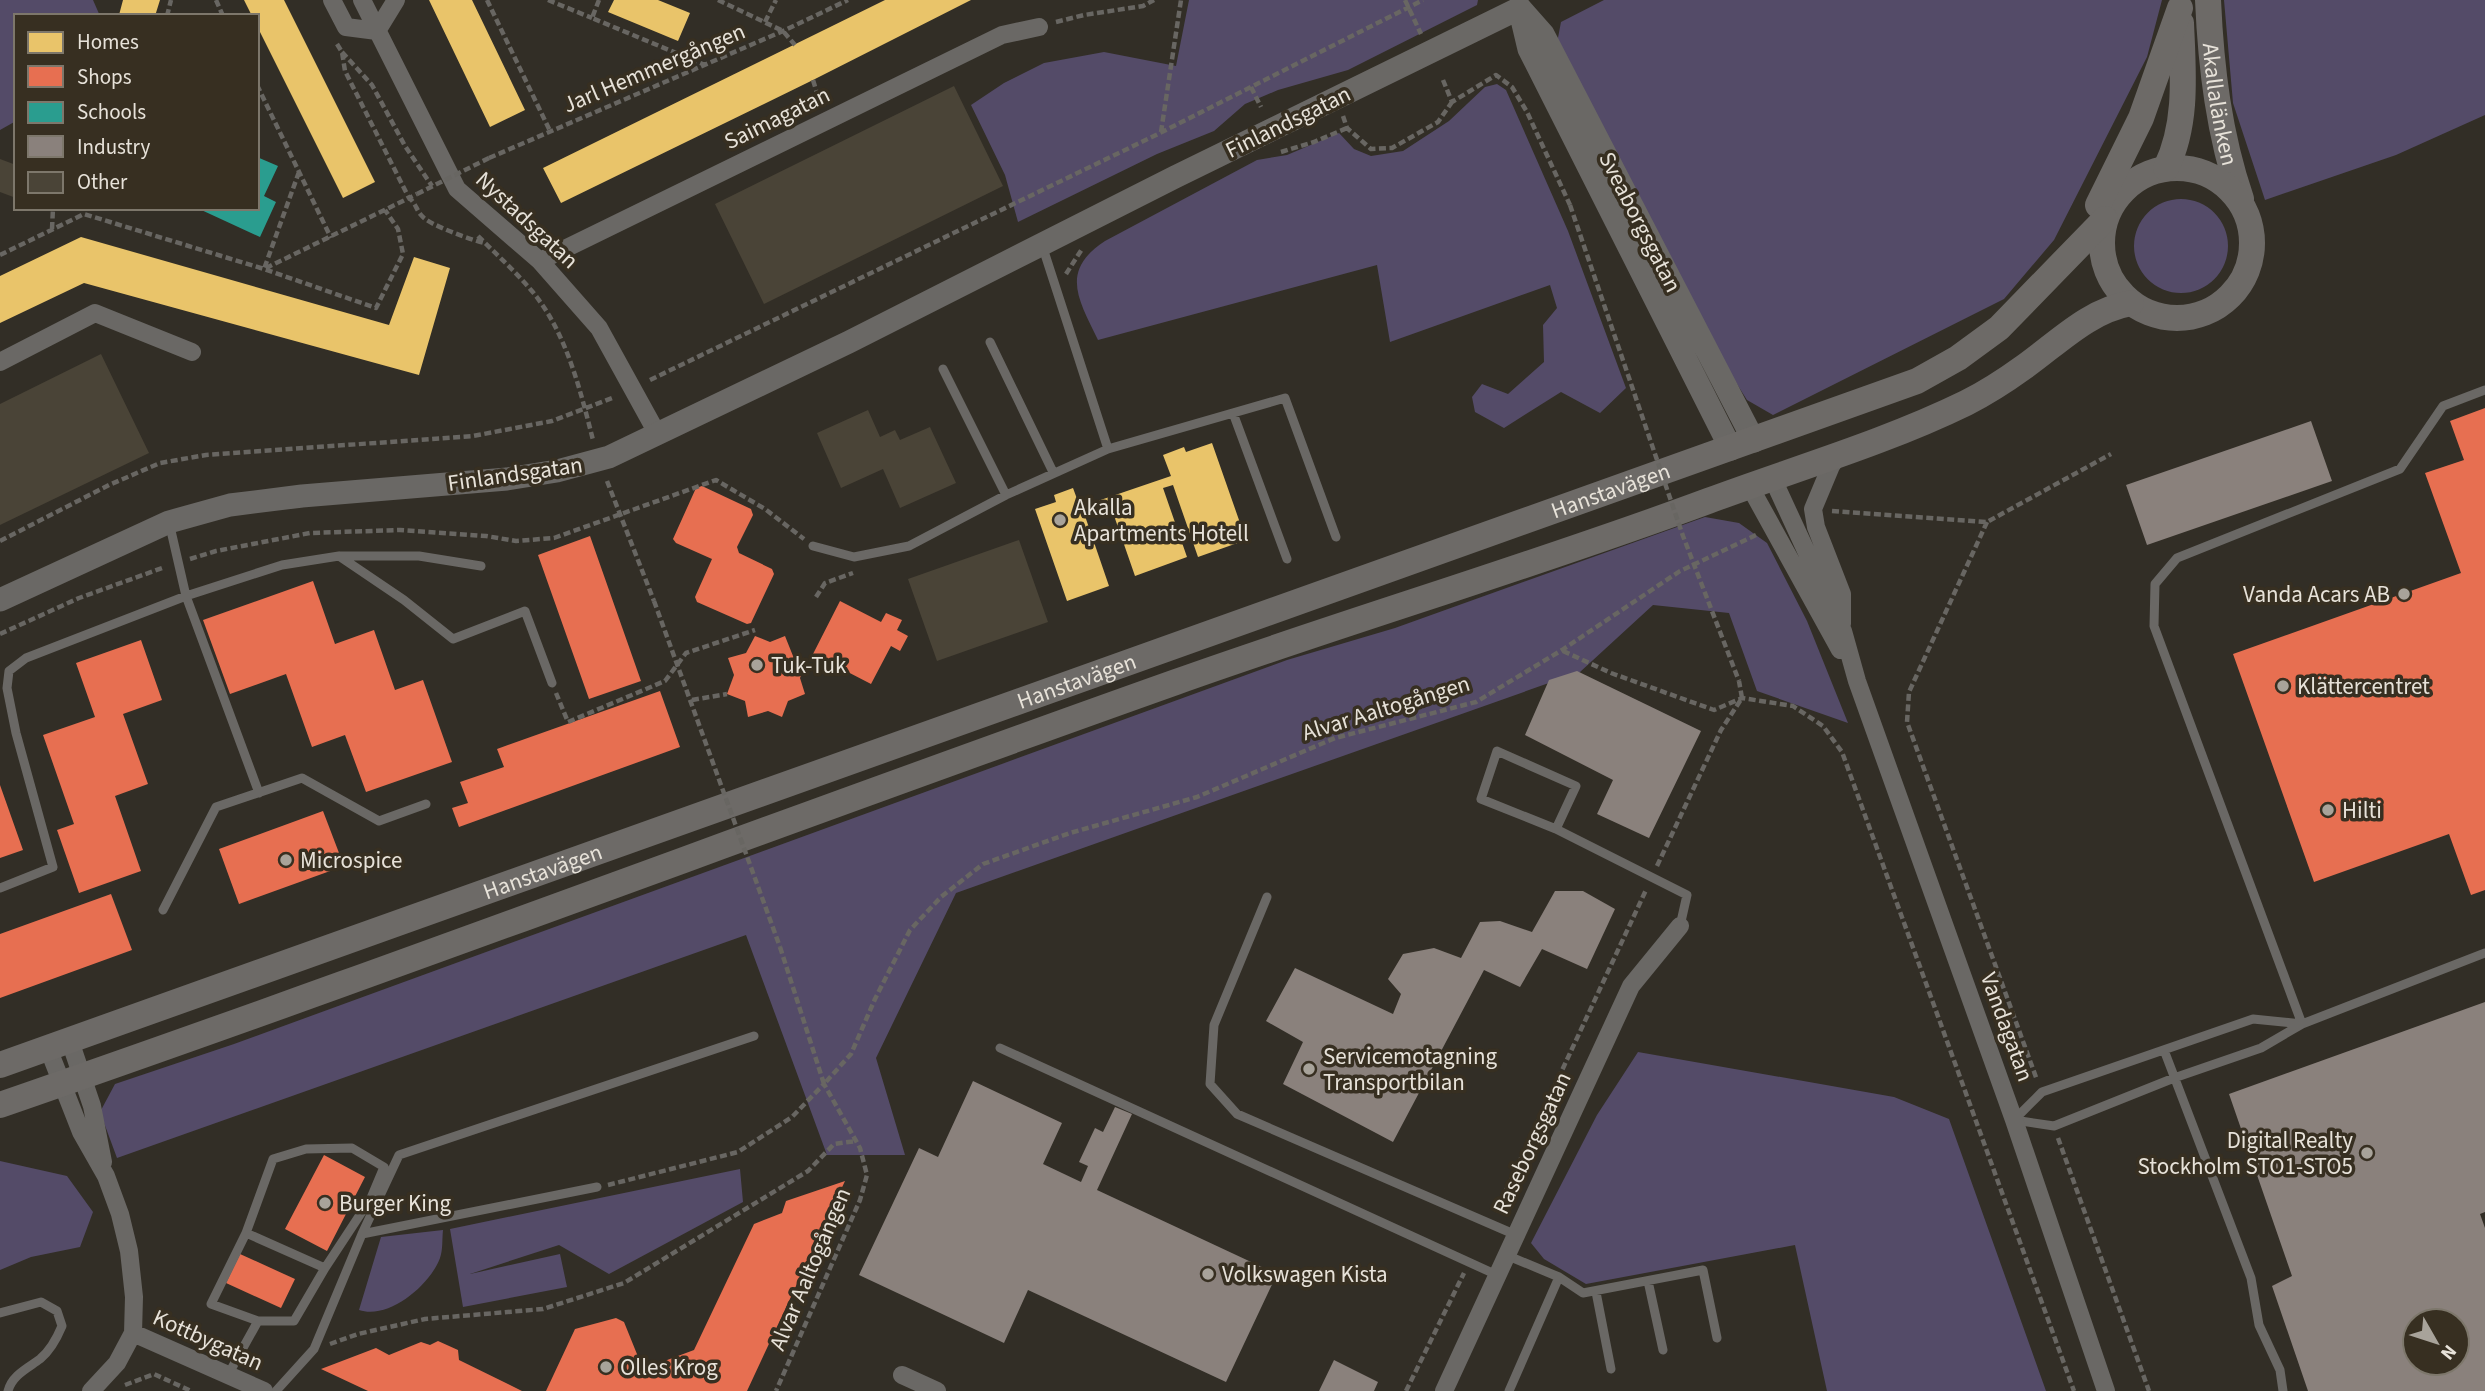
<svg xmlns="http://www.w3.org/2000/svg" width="2485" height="1391" font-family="'Source Sans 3',sans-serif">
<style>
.green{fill:#544b68}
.homes{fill:#e9c46a}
.shops{fill:#e76f51}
.schools{fill:#2a9d8f}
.industry{fill:#8a817c;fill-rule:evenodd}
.building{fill:#4a4437}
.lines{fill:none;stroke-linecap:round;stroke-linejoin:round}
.path{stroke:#686662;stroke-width:4.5;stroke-dasharray:7 3.5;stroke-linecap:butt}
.service{stroke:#6a6865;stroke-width:9}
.minor{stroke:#6a6865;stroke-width:18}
.tertiary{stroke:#6a6865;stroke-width:23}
.secondary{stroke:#6d6a67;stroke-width:26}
.path-bridge{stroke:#686662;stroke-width:4.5;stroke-dasharray:7 3.5;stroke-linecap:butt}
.poi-dot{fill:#a8a39a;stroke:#372f21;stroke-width:2.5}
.labels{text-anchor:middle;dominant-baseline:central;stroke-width:7;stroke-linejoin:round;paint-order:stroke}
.street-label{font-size:23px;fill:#e7e2d9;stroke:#372f21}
.poi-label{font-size:23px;fill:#e7e2d9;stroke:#372f21;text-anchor:start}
</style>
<rect width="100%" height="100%" fill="#322e26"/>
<path class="green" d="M0,0H93L100,16H16V121L0,130Z
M1189,0H1478L1477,5L1348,70L1278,90L1245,104L1214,131L1157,154L1018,222L1005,175L971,105L1004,83L1044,63L1104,52L1176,66Z
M1604,0H2162L2147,57L2054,240L2004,299L1773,415L1747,400L1701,327L1557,43L1561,22Z
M2224,0H2485V115L2396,155L2265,200L2233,103Z
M1497,84L1506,90L1568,231L1626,388L1600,413L1561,392L1504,428L1475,412L1472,397L1482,384L1508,394L1544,362L1543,325L1557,308L1550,285L1390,342L1377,265L1098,340C1079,300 1059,271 1105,241L1257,160L1287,155L1339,133L1354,149L1371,156L1403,151L1449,121L1485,87Z
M2134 246a47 47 0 1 1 94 0a47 47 0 1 1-94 0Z
M1705,517L1739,523L1767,543L1807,621L1848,723L1757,691L1729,613L1653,605L1580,672L956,893L876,1058L905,1155H827L746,935L117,1158L100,1112L115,1084L234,1044L1287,660L1395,628Z
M1638,1052L1894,1097L1949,1119L2046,1391H1827L1795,1245L1586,1284L1544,1259L1531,1243L1597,1115Z
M0,1161L67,1176L93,1212L80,1247L31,1257L0,1270Z
M740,1169L743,1202L609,1274L559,1245L470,1274L560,1254L567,1287L463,1307L450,1229Z
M443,1230C442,1239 443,1250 440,1258C430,1285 389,1320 359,1310L381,1237Z"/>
<path class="homes" d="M123,0H160L155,16H121L119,15Z
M244,0H284L375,182L343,198L257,26V16H252Z
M429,0H472L525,110L490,127Z
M614,0H658L690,13L678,41L608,12Z
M885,0H971L813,80L561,203L543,168Z
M81,237L389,325L414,257L450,268L419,375L84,283L0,323V276Z
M1212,443L1246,540L1198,557L1173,485L1163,488L1187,557L1135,576L1111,507L1085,516L1109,586L1067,601L1035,509L1056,502L1054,495L1073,488L1080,507L1171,476L1163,455L1184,447L1186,452Z"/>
<path class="shops" d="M2485,408V890L2471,895L2449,834L2314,882L2233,654L2461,573L2425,473L2464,460L2450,421Z
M702,486L751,509L753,515L737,547L739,553L772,569L774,574L751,623L747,624L697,602L695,597L712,559L676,543L673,539L696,488Z
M590,536L641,681L589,699L538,555Z
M313,581L335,644L374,630L395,690L423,680L452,762L366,792L345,735L312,747L286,674L230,694L203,620Z
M840,601L881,622L886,613L902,620L897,630L908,636L900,651L891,646L871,684L813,654Z
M755,636L770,642L785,636L793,656L806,663L800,678L805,694L788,701L782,717L768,711L748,717L745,701L727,694L734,675L728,658L746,653Z
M141,640L162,700L123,714L148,784L115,796L141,871L79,893L57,830L74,824L43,735L95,717L76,663Z
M660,691L680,747L459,827L452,808L468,803L460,782L504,767L497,749Z
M0,785L23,850L0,858Z
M323,811L344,866L239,904L219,849Z
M111,894L132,950L0,998V934Z
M324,1155L365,1177L327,1251L285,1229Z
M845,1181L747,1391H546L575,1329L616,1318L624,1322L643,1369L694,1350L754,1224L782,1213L786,1201Z
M240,1254L295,1279L281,1308L226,1283Z
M438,1341L458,1350L459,1360L522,1391H368L321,1369L376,1348L389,1355L421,1342L430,1345Z"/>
<path class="schools" d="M257,157L278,166L264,196L276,202L260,237L197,208H257Z"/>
<path class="industry" d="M2311,421L2332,481L2147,545L2126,485Z
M1577,671L1701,731L1649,838L1597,814L1613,780L1525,735L1549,680Z
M1555,891H1583L1615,909L1587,969L1542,949L1520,987L1484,970L1393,1142L1283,1084L1303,1042L1266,1021L1295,968L1393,1014L1401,994L1388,979L1403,954L1434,948L1461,958L1480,922L1500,921L1532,932Z
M2485,1002V1212L2480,1214L2485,1228V1391H2308L2272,1286L2292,1276L2229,1094ZM2415,1321H2457V1363H2415Z
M973,1081L1062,1123L1043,1164L1081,1182L1088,1166L1079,1162L1095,1128L1103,1132L1115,1107L1132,1114L1097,1190L1277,1274L1226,1382L1028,1290L1004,1343L859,1275L919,1148L938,1157Z
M1334,1360L1378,1382L1374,1391H1319Z"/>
<path class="building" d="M954,86L1003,186L764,304L715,204Z
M0,159L16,165V198L0,192Z
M101,354L149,453L0,525V404Z
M868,410L880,437L895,430L900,440L930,427L956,483L900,508L883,469L841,488L817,433Z
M1019,540L1048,622L937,661L908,579Z"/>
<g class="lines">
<path class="path" d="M216,0L223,16
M487,0L550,131
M548,0L592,18
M599,0L592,18L705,65
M718,0L783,31L795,45
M1405,0L1421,34
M167,16L171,0
M765,22L776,0
M1056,22L1084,15L1143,6L1154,0
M337,44L342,52L345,71L409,198L417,194
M342,52L372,85L405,146L432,186
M813,80L820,103
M1443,80L1452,102L1496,75L1512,87L1527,112L1570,205
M257,85L331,238
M1251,87L1261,107
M1343,116L1347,128L1371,149L1392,148L1438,122L1452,102
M1161,132L1181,0
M1281,152L1314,142L1347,128
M489,158L783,31L848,0
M299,172L264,269L409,198C416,203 416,210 422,216C429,225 472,240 484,243
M52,229L53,208
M478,236C496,254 515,271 531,290C566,331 580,389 593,440
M0,255L84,214L264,269L376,308L403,254L398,229L385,210
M1066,274L1082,249
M650,380L1156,135L1423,0
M607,481L654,601
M1832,511L1987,522L2111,454
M1987,522L1909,692L1907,722L2037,1080
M0,541L109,485L160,463L206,455L473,436L552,421L612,398
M190,559L216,551L310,533L400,530L486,536L516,541L554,538L716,480L765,509L804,539
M816,597L825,583L853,573
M0,634L79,598L165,567
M1563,651L1611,673L1714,710L1742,698L1793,706L1823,726L1842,752L2074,1391
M556,693L568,722L665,681L686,653L755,630
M692,700L727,694
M1657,866L1721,730L1742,698L1739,681
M780,947L824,1084L851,1054L875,999L910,930L941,897L983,864L1070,833L1197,797L1335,738L1476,702L1562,650L1680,571L1756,535
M2058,1138L2149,1391
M608,1185L738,1152L792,1117L824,1084L860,1148L867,1175L860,1200L776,1391
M1496,1212L1646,890
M330,1344L358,1334L425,1319L543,1309L624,1283L808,1171L834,1144L856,1141
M125,1385L154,1374L191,1391
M1406,1391L1464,1273"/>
<path class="service" d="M1042,245L1108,449
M990,342L1053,472
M943,369L1006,495
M1233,413L1287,559
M169,522L186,596L259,793
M813,546L854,557L909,546L1006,495L1108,449L1285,398L1336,537
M340,556H419L481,566
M1556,829L1481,799L1497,751L1576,786L1556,829L1687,895L1680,926
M0,888L53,867L16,733L7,688L9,671L26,658L186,596L282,565L339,556L404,600L453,639L525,611L552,683
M1267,897L1214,1025L1210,1084L1237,1114L1516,1235
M163,910L216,807L302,778L379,821L426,804
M2302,1024L2154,626L2155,584L2177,558L2400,469L2443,406L2485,390
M1000,1048L1497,1275
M2164,1050L2251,1278L2259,1325L2280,1370L2283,1391
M2014,1120L2054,1126L2174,1078L2261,1048L2302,1024L2485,953
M2014,1120L2042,1092L2253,1019L2302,1024
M246,1233L273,1159L306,1149L352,1148L384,1167L371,1198L325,1268
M362,1234L597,1187
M1506,1255L1559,1277L1509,1391
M1559,1277L1583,1293L1703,1270L1717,1338
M1648,1281L1663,1350
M1596,1292L1611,1369
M0,1313L41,1302L57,1311L62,1326C57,1338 51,1350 40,1359C28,1368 12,1375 8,1391
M228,1375L258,1321H294L325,1268L246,1233L211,1304L258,1321
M276,1391L314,1349L362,1234L399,1155L754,1036"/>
<path class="minor" d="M332,0L346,27L377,31L396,0
M362,0L457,189L540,261L599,328L658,435
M540,261L1002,35L1039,27
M0,362L95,313L192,352
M1840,453L1831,466L1813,509L1816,527L1842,594V624
M1772,477L1843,631L1857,681L2014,1120L2106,1391
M1749,485L1840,650
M70,1041L92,1106L103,1162
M48,1048L81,1132L106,1176L120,1214L129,1251L134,1297L133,1333L117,1363L91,1391
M133,1333L264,1391
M902,1375L937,1391
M1444,1391L1631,986L1680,926"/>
<path class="tertiary" d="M1520,8L1543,34L1754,441
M1520,11L1529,49L1731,449
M0,600L169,522L230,505L302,496L507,479L557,471L609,457L849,342L1175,177L1520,8"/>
<g class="secondary">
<path id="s1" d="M2208,0C2211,68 2219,134 2241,199"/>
<circle cx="2177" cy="243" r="75"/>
<path d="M2166,168C2188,123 2183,72 2181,23"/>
<path d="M2098,205L2141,118L2180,8"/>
<path id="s2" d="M0,1065L1917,381L1958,358L1999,328L2105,219"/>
<path d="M0,1105C394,969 784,821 1176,682C1353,619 1533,566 1708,501C1794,469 1884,443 1966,403C1986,393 2006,380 2024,367C2059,342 2088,311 2131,303"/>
</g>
<path class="path-bridge" d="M417,194L489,158
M1570,205L1683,536L1739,681
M654,601L780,947"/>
</g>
<g class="poi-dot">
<circle cx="1060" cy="520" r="7"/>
<circle cx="2404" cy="594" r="7"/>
<circle cx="757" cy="665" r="7"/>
<circle cx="2283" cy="686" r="7"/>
<circle cx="2328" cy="810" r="7"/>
<circle cx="286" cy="860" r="7"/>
<circle cx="1309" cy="1069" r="7"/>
<circle cx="2367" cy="1153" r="7"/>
<circle cx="325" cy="1203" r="7"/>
<circle cx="1208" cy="1274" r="7"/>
<circle cx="606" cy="1367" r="7"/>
</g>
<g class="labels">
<g class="street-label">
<text transform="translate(654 68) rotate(-23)">Jarl Hemmergången</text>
<text stroke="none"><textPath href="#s1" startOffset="105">Akallalänken</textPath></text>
<text transform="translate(777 118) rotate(-26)">Saimagatan</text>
<text transform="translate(1288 122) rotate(-26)">Finlandsgatan</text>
<text transform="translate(527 220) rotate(43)">Nystadsgatan</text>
<text transform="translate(1640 222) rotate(63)">Sveaborgsgatan</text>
<text transform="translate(515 474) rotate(-8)">Finlandsgatan</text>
<text stroke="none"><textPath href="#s2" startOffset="1710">Hanstavägen</textPath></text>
<text stroke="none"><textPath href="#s2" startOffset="1143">Hanstavägen</textPath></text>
<text transform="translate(1386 708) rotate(-17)">Alvar Aaltogången</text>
<text stroke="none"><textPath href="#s2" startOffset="576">Hanstavägen</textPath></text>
<text transform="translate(2007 1027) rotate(70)">Vandagatan</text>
<text transform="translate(1532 1143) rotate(-65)">Raseborgsgatan</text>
<text transform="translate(810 1269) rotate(-67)">Alvar Aaltogången</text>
<text transform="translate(208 1340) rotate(24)">Kottbygatan</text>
</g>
<g class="poi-label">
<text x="1074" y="507">Akalla<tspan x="1074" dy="26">Apartments Hotell</tspan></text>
<text x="2390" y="594" text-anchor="end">Vanda Acars AB</text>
<text x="771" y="665">Tuk-Tuk</text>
<text x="2297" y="686">Klättercentret</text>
<text x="2342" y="810">Hilti</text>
<text x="300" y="860">Microspice</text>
<text x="1323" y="1056">Servicemotagning<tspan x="1323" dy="26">Transportbilan</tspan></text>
<text x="2353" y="1140" text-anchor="end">Digital Realty<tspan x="2353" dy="26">Stockholm STO1-STO5</tspan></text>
<text x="339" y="1203">Burger King</text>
<text x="1222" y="1274">Volkswagen Kista</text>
<text x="620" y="1367">Olles Krog</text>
</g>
</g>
<rect x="14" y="14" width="245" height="196" fill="#372f21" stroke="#7d776b" stroke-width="2"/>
<rect x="28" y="32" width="35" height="21" fill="#e9c46a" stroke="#7d776b" stroke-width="2"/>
<text x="77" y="49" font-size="21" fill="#e7e2d9">Homes</text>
<rect x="28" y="66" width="35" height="21" fill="#e76f51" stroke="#7d776b" stroke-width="2"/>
<text x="77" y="84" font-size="21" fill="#e7e2d9">Shops</text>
<rect x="28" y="102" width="35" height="21" fill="#2a9d8f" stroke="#7d776b" stroke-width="2"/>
<text x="77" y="119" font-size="21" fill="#e7e2d9">Schools</text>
<rect x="28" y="136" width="35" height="21" fill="#8a817c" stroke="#7d776b" stroke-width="2"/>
<text x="77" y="154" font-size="21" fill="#e7e2d9">Industry</text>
<rect x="28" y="172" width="35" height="21" fill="#4a4437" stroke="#7d776b" stroke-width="2"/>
<text x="77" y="189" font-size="21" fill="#e7e2d9">Other</text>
<g transform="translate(2436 1342) rotate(129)"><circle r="33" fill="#372f21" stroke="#7d776b" stroke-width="2"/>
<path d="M0-5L12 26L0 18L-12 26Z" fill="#a8a39a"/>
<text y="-10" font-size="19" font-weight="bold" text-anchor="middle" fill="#e7e2d9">N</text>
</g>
</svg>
